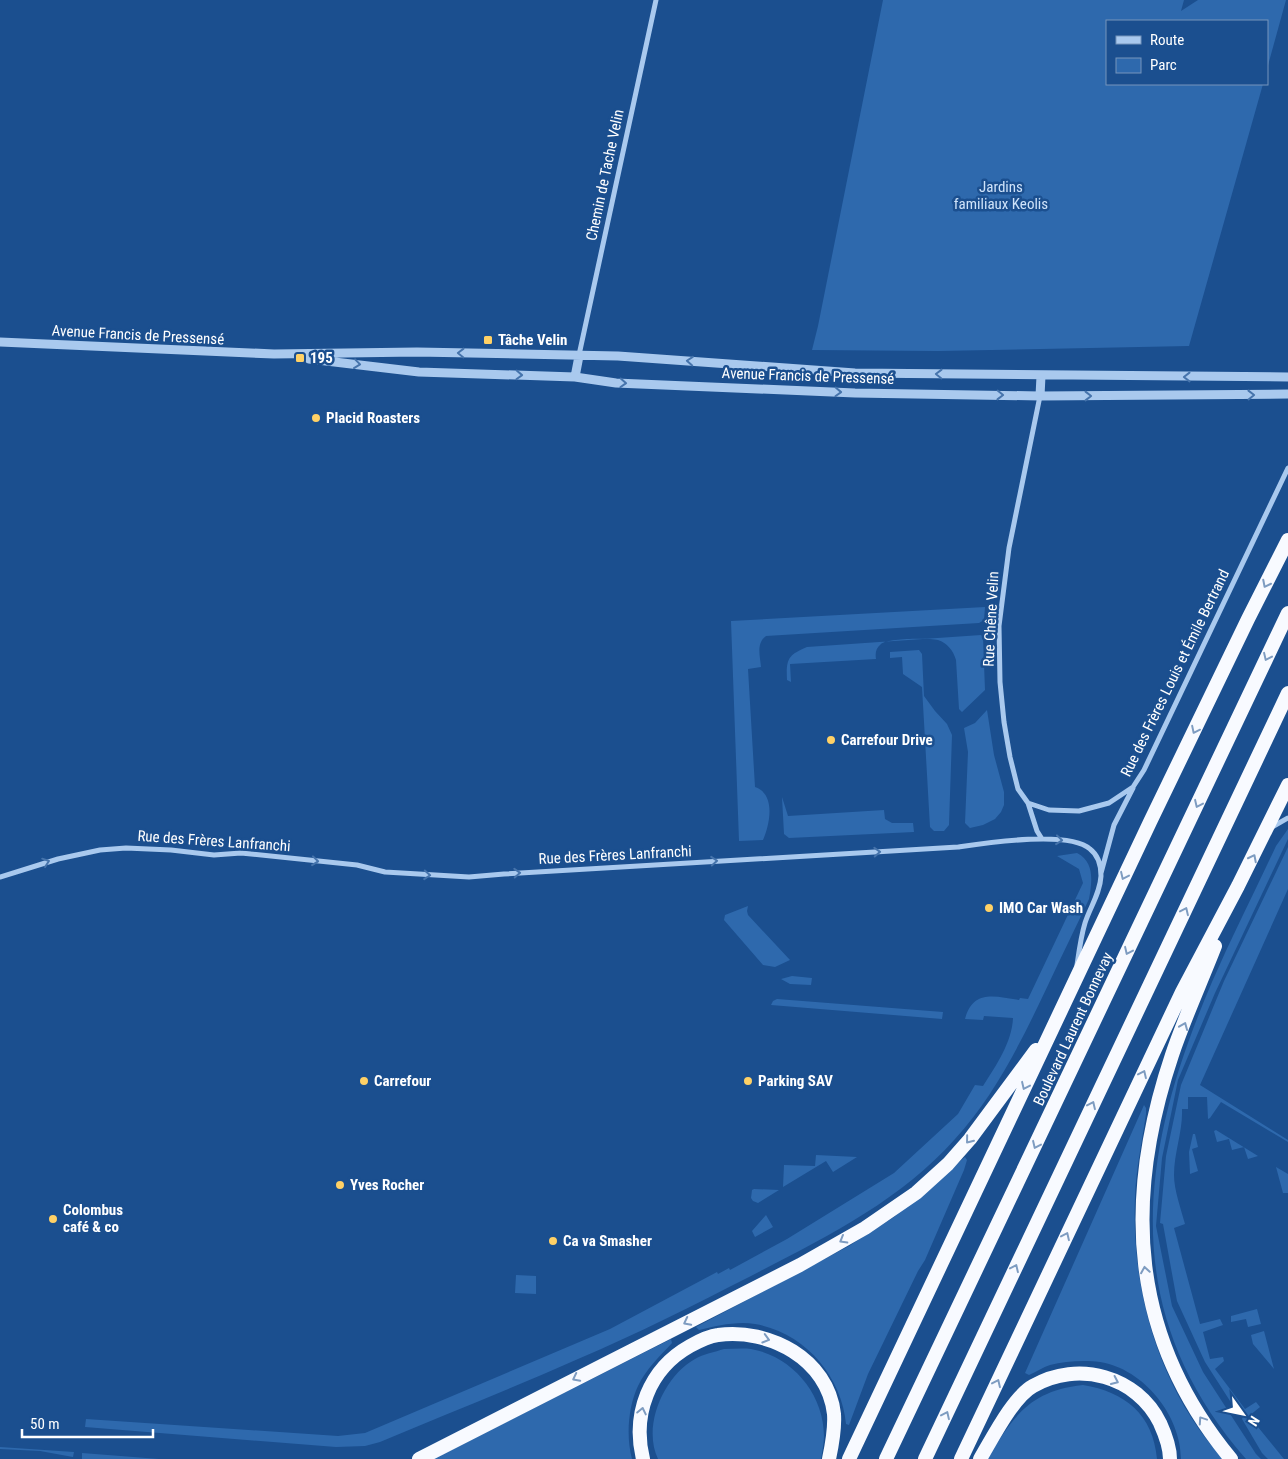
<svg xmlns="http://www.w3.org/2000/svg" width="1288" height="1459" font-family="'Roboto Condensed',sans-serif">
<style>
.green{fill:#2e69ad}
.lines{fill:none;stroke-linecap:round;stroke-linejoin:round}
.minor{stroke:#a9c9ee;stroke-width:5}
.tertiary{stroke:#a9c9ee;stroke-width:9}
.trunk{stroke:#f8faff;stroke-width:14}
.oneway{stroke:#4674ac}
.oneway2{stroke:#7e9cc1}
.poi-dot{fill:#ffd166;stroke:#1b4f8f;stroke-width:2}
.labels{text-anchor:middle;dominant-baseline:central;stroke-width:5;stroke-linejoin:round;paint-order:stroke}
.street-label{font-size:15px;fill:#fff;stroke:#1b4f8f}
.park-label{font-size:15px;fill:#cfe3fa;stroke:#1b4f8f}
.poi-label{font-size:15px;font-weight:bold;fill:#fff;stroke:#1b4f8f;text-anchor:start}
</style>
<rect width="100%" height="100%" fill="#1b4f8f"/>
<path class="green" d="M883,0H1184L1181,11L1198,0H1286L1267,69V21H1107V84H1263L1189,346L938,351L812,350L818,326Z
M985,607L984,620L979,623L766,636C756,643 760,656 761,667L748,669L755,787C776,794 770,824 763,840L739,841L731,621Z
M981,635L983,637L985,690L962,712L959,709L956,660C953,650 947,643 938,640C928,638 888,638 881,644C876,648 875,653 876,659L790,664L791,682L787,680C786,659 788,655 807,647Z
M919,650L922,654L924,696L935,711L947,724L952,735L949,825L944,831H934L930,827L922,687L903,674L902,657L890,658V652Z
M987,710L994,755L1004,792V805L1001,812L995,819L983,825L970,828L965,823L968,752L964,728L975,723Z
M782,797L788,816L884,810L885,819L892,823H913L914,832L789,838L784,834Z
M1288,829V839L1215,993L1178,1080L1162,1158L1156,1226L1172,1306L1203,1372L1256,1454L1261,1459H1246C1116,1310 1139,1152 1212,982C1232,936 1255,891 1276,846Z
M1288,847V889L1200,1085L1288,1140V1142L1221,1102L1210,1118L1208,1119L1207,1097H1188V1109H1182C1183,1131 1174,1152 1174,1175C1174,1190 1181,1209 1185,1224L1174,1228L1200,1324L1220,1319L1223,1325L1203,1332L1210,1359L1223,1357L1224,1361L1215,1369L1245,1409L1256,1402L1260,1407L1249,1416L1284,1459H1268L1262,1453L1242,1419L1243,1417L1239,1415L1205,1362L1177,1301L1163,1224L1160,1223L1166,1156L1181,1085L1224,981Z
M1077,853C1095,862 1092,882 1089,899C1076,927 1062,955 1049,983C1023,1038 996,1094 955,1139C899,1202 824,1238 751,1276C694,1305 637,1334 578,1359C513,1388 446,1414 380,1442L365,1446L336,1447L85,1427L86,1419L338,1436L365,1433L610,1329L717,1272L718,1274L729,1268L730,1270L787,1239L894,1173L958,1114L975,1085L983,1086C996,1066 1012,1042 1013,1018L984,1016L983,1020L965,1019C973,988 997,997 1019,1000L1020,998L1028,999L1083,883L1079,869L1057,856Z
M748,906L747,911L748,915L790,960L775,967L763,965L724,920L725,915Z
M792,976L812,978L811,985L790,984L781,979Z
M777,999L943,1012L942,1019L771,1005L773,1001Z
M1144,1105L1146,1108V1114C1142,1141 1136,1169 1135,1197C1131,1290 1159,1389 1223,1459H1181C1181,1416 1144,1369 1100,1362C1085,1360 1065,1361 1050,1365C1043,1367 1036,1372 1029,1375L1025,1373Z
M1216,1130L1258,1156L1248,1159L1244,1147L1232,1150L1229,1139L1217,1142L1214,1131Z
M1193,1134H1195L1198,1147L1192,1149L1198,1171L1190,1174L1189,1152Z
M816,1155L857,1157L833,1172L826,1161L783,1187L784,1165L815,1166Z
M965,1157L967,1160L964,1170L925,1260L918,1271L868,1374L849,1425L846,1424C842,1376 804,1332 755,1324C736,1321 717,1326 699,1330L696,1327L849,1246L894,1217Z
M1276,1167L1288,1174V1193H1283Z
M754,1189L779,1190L758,1203L753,1201L751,1198L752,1190Z
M766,1215L773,1227L755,1237L752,1231Z
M516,1275L536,1276V1294L515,1293Z
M1257,1309L1261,1324L1248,1327L1246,1319L1231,1322V1316Z
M1264,1331L1274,1369L1253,1344L1251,1335Z
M671,1339L672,1343C660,1356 646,1369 638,1386C628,1407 626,1437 632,1459H433Z
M724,1349C733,1349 742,1348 751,1349C792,1356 824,1394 824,1436C824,1444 822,1451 821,1459H658C642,1426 664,1376 695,1359C703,1354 715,1352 724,1349Z
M1083,1385C1125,1392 1153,1414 1157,1459H987C1014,1416 1029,1391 1083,1385Z
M0,1447L74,1452L73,1457L40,1451L0,1449Z
M82,1453L159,1459H82Z"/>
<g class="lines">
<path class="minor" d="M579,355L656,0
M1040,396L1009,548L999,626L1000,682L1004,722L1010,757L1018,789L1028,803L1037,831L1042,839
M1028,803L1049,810L1079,811L1109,803L1133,787L1144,770L1288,468
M1272,827L1288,818
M1101,873L1114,825L1133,788
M0,877L58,859L100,850L126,848L171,850L214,855L241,853L357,865L385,872L469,877L504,874L958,847C985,843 1069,830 1090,849C1098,855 1101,866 1101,876C1100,894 1090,907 1085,923C1081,936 1079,951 1077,965"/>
<path class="tertiary" d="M0,342L274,354L417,352L618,356L855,373L1288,377
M309,359L419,372L575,377L616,383L855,393L1040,396L1288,394
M575,377L579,356
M1040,396L1041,376"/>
<path class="trunk" d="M1215,946C1201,982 1184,1019 1172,1055C1123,1201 1130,1337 1231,1459
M419,1459L800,1265L865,1228L916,1193L948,1164L970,1139L1036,1050
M643,1459C632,1414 649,1369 690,1346C699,1341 709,1336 718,1335C769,1328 828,1359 834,1414C835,1428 832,1445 829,1459
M849,1459L1150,822L1248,619L1288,540
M886,1459L1288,613
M925,1459L1288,693
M961,1459L1182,992L1238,886L1288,785
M980,1459C992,1439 1013,1397 1033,1386C1078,1360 1137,1376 1160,1423C1165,1434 1170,1447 1170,1459"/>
</g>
<defs><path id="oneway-chevron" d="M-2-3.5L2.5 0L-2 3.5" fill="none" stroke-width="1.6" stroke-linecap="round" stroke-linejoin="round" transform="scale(1.25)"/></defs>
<g class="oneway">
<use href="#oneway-chevron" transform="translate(461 353) rotate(-179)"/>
<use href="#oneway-chevron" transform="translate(690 361) rotate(-176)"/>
<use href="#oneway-chevron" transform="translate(357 364) rotate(7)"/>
<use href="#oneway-chevron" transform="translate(939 374) rotate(-179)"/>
<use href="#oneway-chevron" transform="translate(519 375) rotate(2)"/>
<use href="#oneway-chevron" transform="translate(1187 377) rotate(-180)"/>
<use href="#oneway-chevron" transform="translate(623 383) rotate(3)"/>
<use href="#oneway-chevron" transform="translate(838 392) rotate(2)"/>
<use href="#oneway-chevron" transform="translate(1000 395) rotate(1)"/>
<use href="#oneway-chevron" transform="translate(1251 395) rotate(-1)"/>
<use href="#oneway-chevron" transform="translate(1088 396)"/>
<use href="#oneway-chevron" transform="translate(1059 840) rotate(6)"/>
<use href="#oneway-chevron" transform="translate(877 852) rotate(-3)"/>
<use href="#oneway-chevron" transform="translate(315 861) rotate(6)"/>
<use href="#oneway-chevron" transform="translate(714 861) rotate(-4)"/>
<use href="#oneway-chevron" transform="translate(46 862) rotate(-19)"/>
<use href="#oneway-chevron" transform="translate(517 873) rotate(-3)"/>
<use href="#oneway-chevron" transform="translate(427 875) rotate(4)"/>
</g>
<g class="oneway2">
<use href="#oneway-chevron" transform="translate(1266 584) rotate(117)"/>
<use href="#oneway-chevron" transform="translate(1267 657) rotate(115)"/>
<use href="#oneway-chevron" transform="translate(1195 730) rotate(116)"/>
<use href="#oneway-chevron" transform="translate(1198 804) rotate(115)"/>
<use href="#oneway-chevron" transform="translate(1253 858) rotate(-63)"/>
<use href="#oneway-chevron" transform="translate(1124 876) rotate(115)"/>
<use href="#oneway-chevron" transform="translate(1185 911) rotate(-65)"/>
<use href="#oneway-chevron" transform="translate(1128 951) rotate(115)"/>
<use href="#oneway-chevron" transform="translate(1184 1026) rotate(-68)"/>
<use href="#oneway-chevron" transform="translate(1143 1074) rotate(-65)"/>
<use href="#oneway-chevron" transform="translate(1025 1086) rotate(115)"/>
<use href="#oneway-chevron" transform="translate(1092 1105) rotate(-65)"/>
<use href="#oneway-chevron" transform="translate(969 1140) rotate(129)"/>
<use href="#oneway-chevron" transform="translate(1036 1145) rotate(115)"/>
<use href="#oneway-chevron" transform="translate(1066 1236) rotate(-65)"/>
<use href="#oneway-chevron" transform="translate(843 1240) rotate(150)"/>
<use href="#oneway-chevron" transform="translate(1015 1268) rotate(-65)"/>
<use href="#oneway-chevron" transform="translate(1145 1270) rotate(-99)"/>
<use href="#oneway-chevron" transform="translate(687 1322) rotate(153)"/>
<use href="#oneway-chevron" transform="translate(766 1339) rotate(16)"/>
<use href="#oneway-chevron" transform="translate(576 1378) rotate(153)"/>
<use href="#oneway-chevron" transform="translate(1115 1381) rotate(25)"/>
<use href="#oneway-chevron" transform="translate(997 1383) rotate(-65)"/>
<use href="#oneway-chevron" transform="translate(642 1411) rotate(-78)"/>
<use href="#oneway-chevron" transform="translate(946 1415) rotate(-65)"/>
<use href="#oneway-chevron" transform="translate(1202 1420) rotate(-124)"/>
</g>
<g class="poi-dot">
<rect x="483" y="335" width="10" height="10" rx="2.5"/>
<rect x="295" y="353" width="10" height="10" rx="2.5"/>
<circle cx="316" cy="418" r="5"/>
<circle cx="831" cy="740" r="5"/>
<circle cx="989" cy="908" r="5"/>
<circle cx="364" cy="1081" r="5"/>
<circle cx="748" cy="1081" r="5"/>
<circle cx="340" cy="1185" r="5"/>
<circle cx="53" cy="1219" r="5"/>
<circle cx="553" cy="1241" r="5"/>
</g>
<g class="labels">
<g class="street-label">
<text transform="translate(605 175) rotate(-78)">Chemin de Tache Velin</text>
<text transform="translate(138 335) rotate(3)">Avenue Francis de Pressensé</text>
<text transform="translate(808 376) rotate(2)">Avenue Francis de Pressensé</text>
<text transform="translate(991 619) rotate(-87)">Rue Chêne Velin</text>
<text transform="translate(1175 673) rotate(-64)">Rue des Frères Louis et Émile Bertrand</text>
<text transform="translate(214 841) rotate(4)">Rue des Frères Lanfranchi</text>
<text transform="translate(615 855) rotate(-3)">Rue des Frères Lanfranchi</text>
<text transform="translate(1073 1029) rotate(-65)">Boulevard Laurent Bonnevay</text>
</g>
<g class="park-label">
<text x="1001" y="187">Jardins<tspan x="1001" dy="17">familiaux Keolis</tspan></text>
</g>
<g class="poi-label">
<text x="498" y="340">Tâche Velin</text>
<text x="310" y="358">195</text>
<text x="326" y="418">Placid Roasters</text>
<text x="841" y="740">Carrefour Drive</text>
<text x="999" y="908">IMO Car Wash</text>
<text x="374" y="1081">Carrefour</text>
<text x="758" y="1081">Parking SAV</text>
<text x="350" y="1185">Yves Rocher</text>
<text x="63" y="1210">Colombus<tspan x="63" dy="17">café &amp; co</tspan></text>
<text x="563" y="1241">Ca va Smasher</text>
</g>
</g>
<rect x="1106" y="20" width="162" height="65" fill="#1b4f8f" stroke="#7695bc"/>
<rect x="1116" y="36" width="25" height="8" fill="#a9c9ee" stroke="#7695bc"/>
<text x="1150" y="45" font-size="15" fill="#ffffff">Route</text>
<rect x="1116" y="58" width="25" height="15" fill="#2e69ad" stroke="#7695bc"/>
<text x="1150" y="70" font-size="15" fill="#ffffff">Parc</text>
<g transform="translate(1243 1414) rotate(123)" stroke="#1b4f8f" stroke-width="4" paint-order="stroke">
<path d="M0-4L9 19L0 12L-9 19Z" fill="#ffffff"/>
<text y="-8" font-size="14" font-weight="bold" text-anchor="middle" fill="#ffffff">N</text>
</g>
<path d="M22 1429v8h131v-8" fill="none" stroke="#ffffff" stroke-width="2.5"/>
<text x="30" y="1429" font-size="15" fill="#ffffff" stroke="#1b4f8f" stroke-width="4" paint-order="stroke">50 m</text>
</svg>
